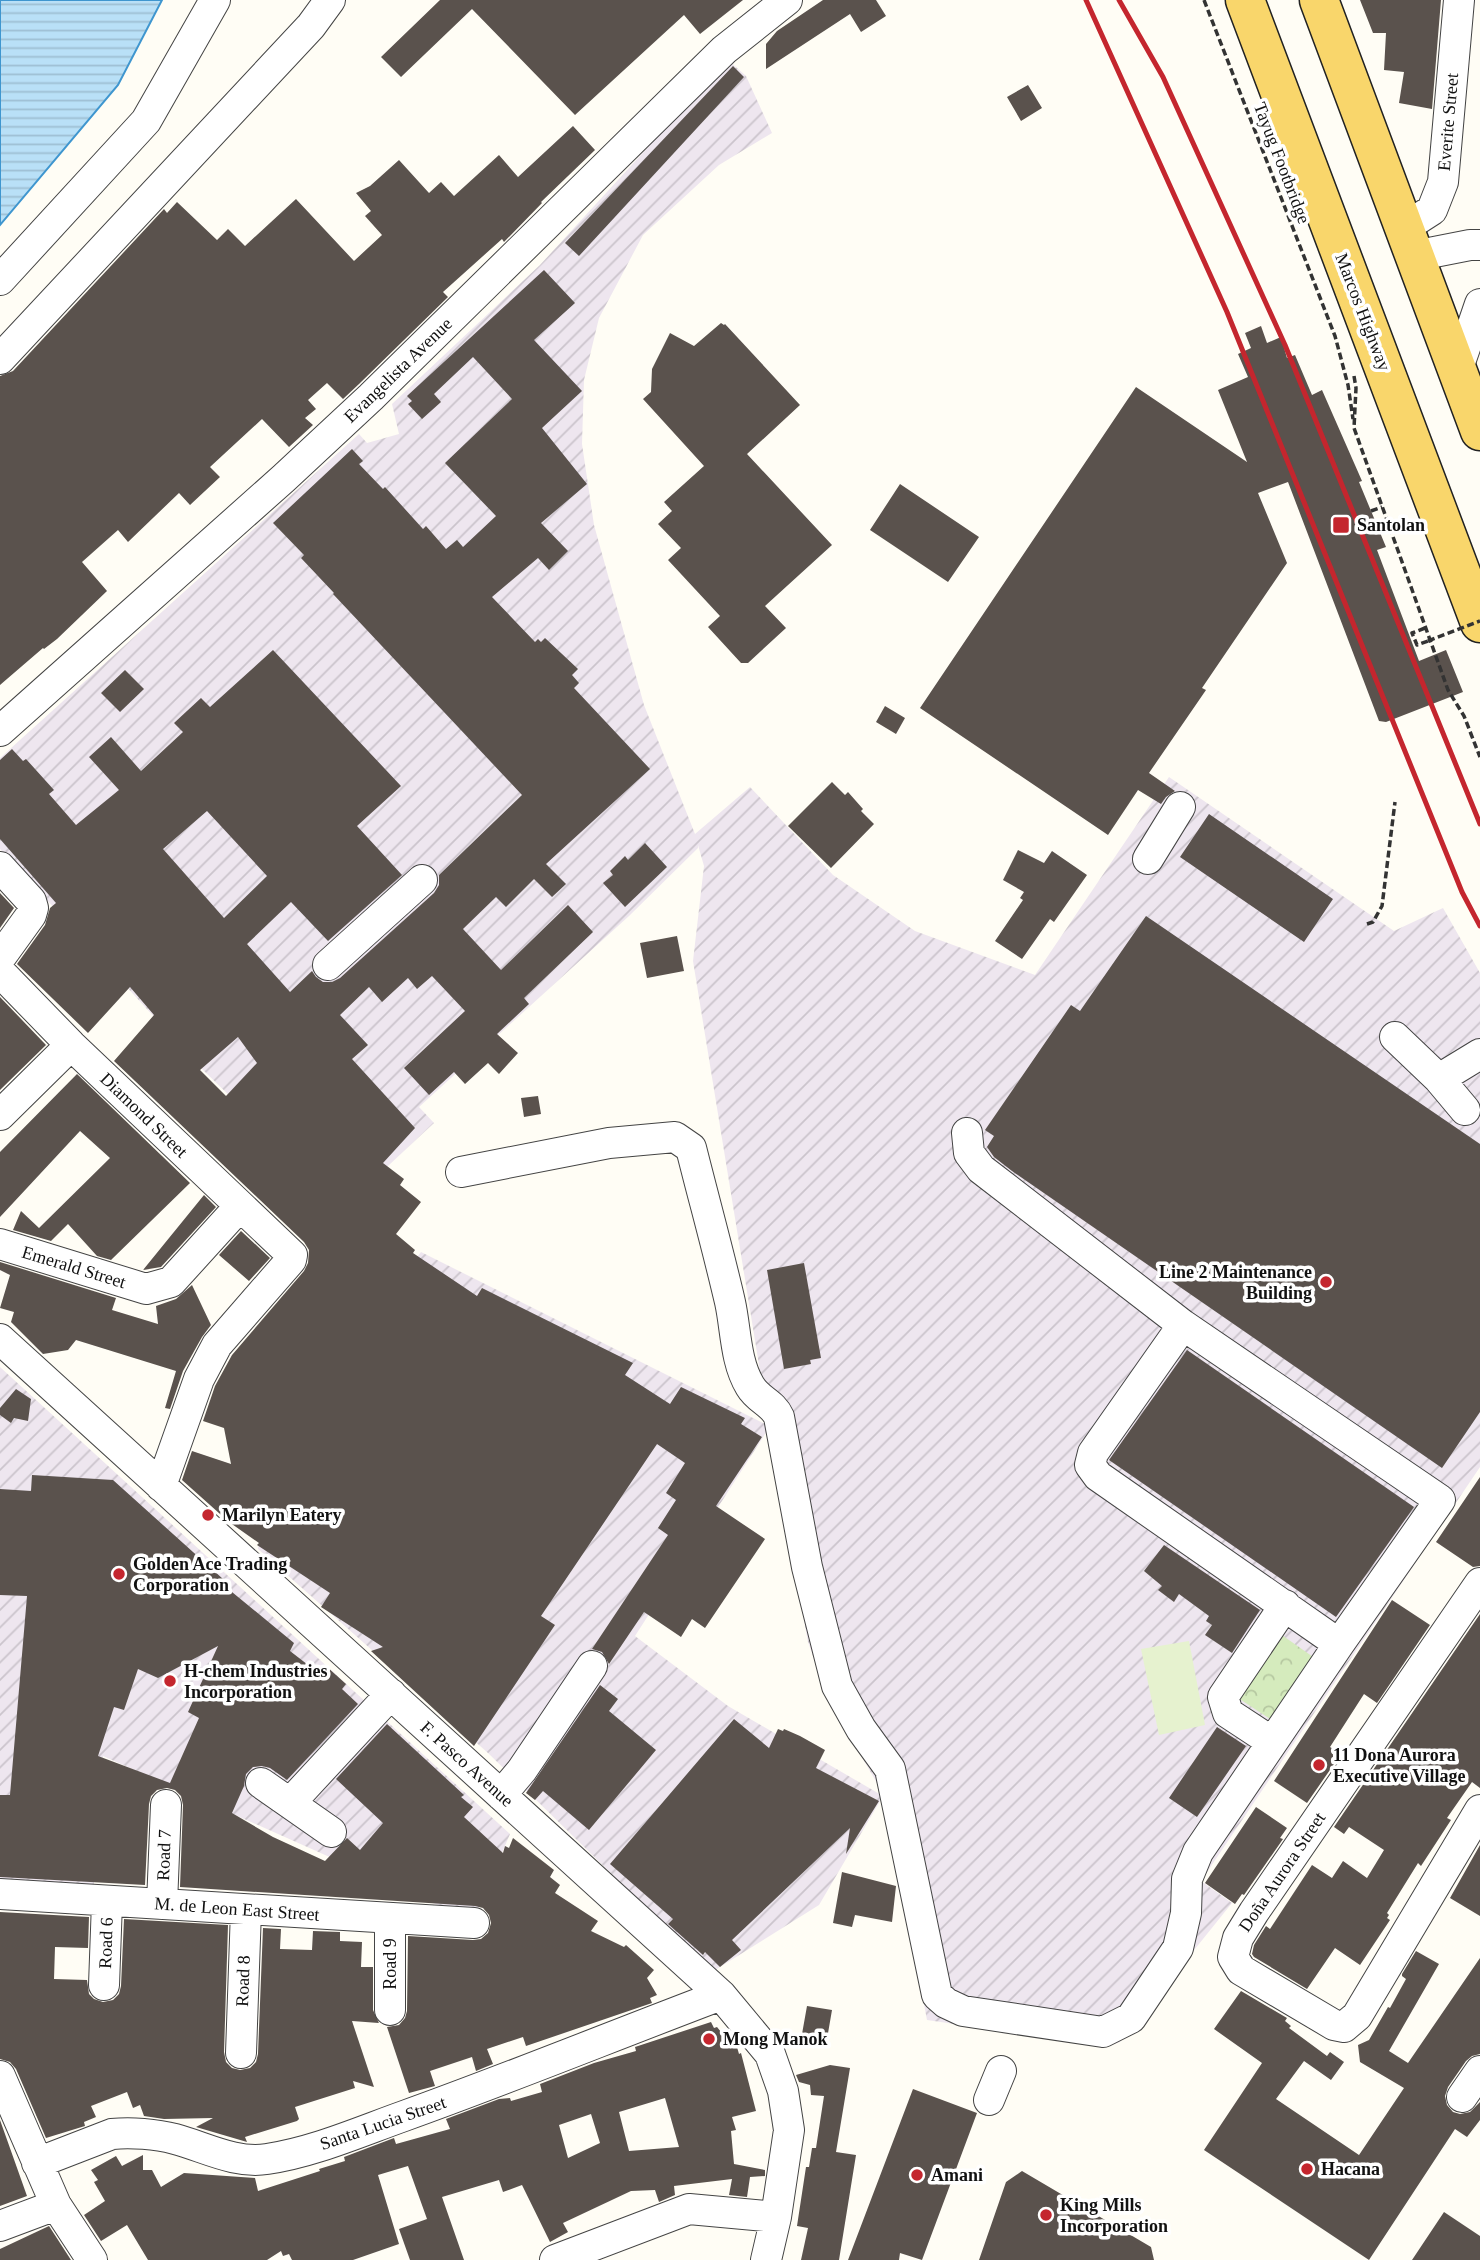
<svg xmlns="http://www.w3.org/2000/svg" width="1480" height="2260" font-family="'Times New Roman',serif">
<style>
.industrial{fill:url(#industrial-furrows)}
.park{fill:url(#park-crowns)}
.pitch{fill:#e6f2cf}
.water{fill:url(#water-rules);stroke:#3f96cf;stroke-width:2}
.building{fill:#5a524d;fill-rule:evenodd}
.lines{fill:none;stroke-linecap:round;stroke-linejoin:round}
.minor-casing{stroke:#444;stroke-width:32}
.major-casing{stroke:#222;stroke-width:41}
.path{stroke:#333;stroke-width:3.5;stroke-dasharray:7 3.5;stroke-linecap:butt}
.minor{stroke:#fff;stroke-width:30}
.major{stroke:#f9d66b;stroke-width:38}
.rail{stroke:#c4262e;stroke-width:5}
.path-bridge{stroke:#333;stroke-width:3.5;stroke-dasharray:7 3.5;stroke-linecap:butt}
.poi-dot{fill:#c4262e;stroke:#fff;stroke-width:2.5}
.labels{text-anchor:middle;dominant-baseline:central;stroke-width:7;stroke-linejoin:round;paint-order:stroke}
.street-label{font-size:18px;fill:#111;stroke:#fff}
.poi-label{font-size:18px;font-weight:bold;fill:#111;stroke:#fff;text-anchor:start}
</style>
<defs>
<pattern id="industrial-furrows" width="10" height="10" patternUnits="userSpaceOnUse" patternTransform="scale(1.75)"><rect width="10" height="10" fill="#eee6ef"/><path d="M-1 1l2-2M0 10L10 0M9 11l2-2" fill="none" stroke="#cbc4cc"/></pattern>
<pattern id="park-crowns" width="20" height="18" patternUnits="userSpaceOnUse" patternTransform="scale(1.75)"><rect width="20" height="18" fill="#d5ebbd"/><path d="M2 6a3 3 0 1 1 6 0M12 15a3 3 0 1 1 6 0" fill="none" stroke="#b6c8a1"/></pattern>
<pattern id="water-rules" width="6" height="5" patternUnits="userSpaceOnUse" patternTransform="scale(1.75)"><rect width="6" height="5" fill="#b9e0f7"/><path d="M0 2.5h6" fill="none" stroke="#9ebfd3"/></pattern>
</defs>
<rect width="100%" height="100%" fill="#fffdf5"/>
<path class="industrial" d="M728,60L746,76L772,133L719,165L643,235L599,318L584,380L582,444L594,525L644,705L695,834L750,787L833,875L915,931L1035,975L1169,777L1394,931L1443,908L1480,973V1467L1201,1881L1232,1903L1120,2042L1107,2046L927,2020L884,1795L829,1701L808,1642L769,1428L635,1636L728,1706L883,1796L819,1905L712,1972L488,1753L258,1549L277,1434L421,1252L769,1426L693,961L704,866L698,845V848L629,916L419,1107L434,1123L344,1207L202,1069L0,849V758L359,434L367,443L399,434L392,404L540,265Z
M0,1367L510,1834L473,1921L103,1756L93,1895L0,1889Z"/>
<path class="park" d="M1279,1633L1316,1659L1273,1721L1235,1696Z"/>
<path class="pitch" d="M1189,1641L1205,1725L1159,1735L1141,1649Z"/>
<path class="water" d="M0,0H162L118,85L0,225Z"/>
<path class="building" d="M440,0H743L700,34L684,15L575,115L472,9L401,77L381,57Z
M823,0H876L886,16L861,32L850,14L766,69V44L777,31Z
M1360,0H1441L1432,109L1399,103L1404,72L1384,70L1386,33H1373Z
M733,66L744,77L579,256L565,243Z
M1028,85L1042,108L1021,121L1007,97Z
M573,126L595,150L541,202L542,203L504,242L502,239L443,292L448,297L359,384L343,399L327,383L308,400L316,409L305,418L313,425L289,447L262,419L210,467L220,477L190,505L179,493L128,542L118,530L82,562L107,591L57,639L44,649L43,648L0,685V376L13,371L164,209L167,213L177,202L217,240L228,229L245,246L296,199L354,261L382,235L365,216L371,211L356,193L370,186L399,160L429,193L441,182L454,196L499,155L518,177Z
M544,270L575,303L534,340L582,391L542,428L587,484L541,523L568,551L549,570L538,558L492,597L535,642L538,639L541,642L545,638L578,669L572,675L579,683L574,688L650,769L546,864L566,884L552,897L534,879L506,907L496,897L463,929L501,970L568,905L593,932L524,998L529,1004L497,1034L518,1053L499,1074L488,1063L465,1084L454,1072L429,1095L404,1068L465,1011L432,976L417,989L408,978L382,1002L369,987L340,1015L368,1045L352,1059L415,1128L383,1163L404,1179L400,1185L421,1202L396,1234L415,1250L413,1253L477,1296L482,1288L633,1363L625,1375L670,1404L681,1387L745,1418L741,1424L762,1437L716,1506L765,1539L705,1628L692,1619L681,1637L644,1612L609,1664L602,1652L592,1649L668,1535L658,1528L676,1500L666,1493L685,1463L657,1444L541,1616L555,1625L474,1746L371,1651L383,1647L321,1607L330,1593L257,1545L259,1543L229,1522L182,1480L192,1451L231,1464L224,1428L203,1421L215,1386L232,1355L304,1271L308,1263L309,1250L304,1242L114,1061L154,1015L130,987L88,1033L17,964L45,925L50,908L56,903L0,839V760L12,749L23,761L26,759L54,790L49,794L76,825L119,790L89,757L111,737L141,771L183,732L174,723L201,698L210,707L273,650L401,786L357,826L402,875L328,941L291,902L247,944L290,992L312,971L316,977L323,982H332L340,978L434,893L439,885V875L522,795L333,594L334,593L301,558L304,555L273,523L352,449L363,461L359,464L383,489L385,487L423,529L426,526L446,549L457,540L463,547L496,516L445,463L512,399L473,357L434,394L441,402L422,419L408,404L412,401L407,396ZM207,811L267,876L224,918L163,849ZM238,1037L257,1063L226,1096L200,1070Z
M721,323L724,325L725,324L800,405L747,454L832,545L765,606L786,628L748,663H741L708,627L720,616L668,560L681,548L658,524L672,511L664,502L704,466L643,399L651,392L652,369L670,333L694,346Z
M1261,326L1267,343L1281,337L1287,358L1295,355L1312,395L1322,390L1362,481L1359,482L1386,547L1377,550L1419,661L1446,650L1463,692L1386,722L1379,721L1288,482L1258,493L1287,563L1202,688L1206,690L1149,773L1175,791L1166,797L1161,804L1138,790L1108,835L920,708L1136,387L1247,462L1218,390L1248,377L1238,354L1251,348L1245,333Z
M900,484L979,537L948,582L870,530Z
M125,670L144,689L120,712L101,693Z
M885,706L905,718L896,734L876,722Z
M832,782L845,795L848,792L863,809L861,811L874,824L831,868L788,826Z
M1209,814L1333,899L1304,942L1180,857Z
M645,843L667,867L625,907L603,883L613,875L610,871L625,856L628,860Z
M1018,850L1044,863L1052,851L1087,875L1054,922L1050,919L1022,959L995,941L1023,900L1020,898L1024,892L1003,880Z
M0,893L14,908L0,928Z
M1146,916L1480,1144V1412L1442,1468L1012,1171L994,1157L987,1147L994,1136L985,1130L1071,1005L1080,1011Z
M677,936L684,971L647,978L640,943Z
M0,997L46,1045L0,1090Z
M77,1074L190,1183L111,1260L97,1256L68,1224L51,1241L13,1230L21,1211L39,1228L110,1158L80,1131L0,1217V1152Z
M538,1096L541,1114L524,1117L521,1098Z
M204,1195L216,1207L161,1267L143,1270Z
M241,1231L270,1258L249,1281L219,1255Z
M0,1262L116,1298L112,1310L158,1324L156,1306L176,1299L192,1285L211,1325L202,1337L183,1371L170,1409L165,1408L176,1371L76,1340L68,1350L43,1354L11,1322L14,1312L0,1308L10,1275L0,1270Z
M804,1263L821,1358L810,1360L811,1364L784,1369L767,1270Z
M1187,1350L1414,1507L1336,1617L1109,1460Z
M16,1389L31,1399L28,1421L14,1418L11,1423L0,1415V1408Z
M32,1475L113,1480L223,1579L221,1583L294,1643L290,1651L321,1675L326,1666L346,1684L342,1689L358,1704L287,1780L270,1768L262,1766L253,1767L246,1774L244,1786L232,1813L273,1837L325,1861L347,1838L360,1850L383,1823L336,1779L387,1724L464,1795L461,1797L473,1807L464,1817L503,1853L505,1846L509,1848L513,1838L554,1870L550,1877L560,1885L555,1893L598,1921L591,1931L624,1947L626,1945L654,1970L647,1978L657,1995L650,1998L652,2003L526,2046L523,2037L487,2049L493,2064L476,2071L472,2057L430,2071L435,2086L409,2093L387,2027L399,2025L405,2018L407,2011L408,1936L473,1940L481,1939L488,1933L491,1923L489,1915L483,1908L475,1906L180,1887L183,1805L181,1796L175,1790L167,1788L157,1790L151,1796L149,1804L145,1885L0,1877V1795H10L27,1596L0,1595V1489L31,1491ZM218,1646L188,1712L199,1718L170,1783L98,1756L114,1707L124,1710L138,1669L158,1678Z
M1480,1477V1566L1473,1567L1436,1542Z
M1164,1545L1260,1610L1232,1653L1205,1635L1212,1625L1206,1621L1209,1616L1179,1594L1174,1602L1158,1590L1162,1586L1144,1571Z
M1392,1600L1430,1625L1377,1703L1364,1694L1330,1747L1341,1754L1307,1803L1274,1781Z
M1480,1614V1788L1472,1782L1447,1818L1451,1820L1421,1866L1418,1863L1387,1913L1389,1915L1387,1918L1390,1920L1360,1965L1335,1948L1307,1989L1254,1957L1252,1954L1254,1945L1266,1926L1270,1929L1312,1865L1332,1878L1343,1861L1367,1878L1384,1850L1349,1827L1344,1834L1334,1827Z
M600,1685L618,1699L609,1711L656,1750L589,1830L543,1791L535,1800L526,1793Z
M734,1719L769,1748L778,1729L783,1731L784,1729L800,1736L825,1750L816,1768L879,1801L846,1854L850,1828L732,1940L741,1950L720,1967L705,1952L703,1955L668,1924L673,1919L610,1864Z
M1217,1727L1246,1746L1197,1817L1169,1798Z
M1256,1807L1287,1828L1280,1838L1283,1839L1244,1895L1242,1894L1235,1904L1205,1883Z
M1480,1845V1916L1450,1898Z
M842,1872L896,1886L892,1922L855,1915L852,1927L833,1923Z
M0,1912L89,1917L88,1948L55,1947L54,1979L87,1980L89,1994L94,1999L103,2002L113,2000L119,1994L121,1986L124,1919L228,1925L224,2052L226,2062L232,2068L240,2070L250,2068L256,2062L258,2054L263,1928L281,1929L280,1949L312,1950L313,1931L340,1932V1941L362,1942L361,1967H373V2010L379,2023L352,2021L374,2087L353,2081L355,2088L295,2107L299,2119L297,2121L245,2137L247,2142L196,2127L213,2118L164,2119L144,2116L140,2105L133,2108L127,2092L91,2106L96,2117L84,2122L85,2126L46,2138L16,2069L10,2062L0,2059Z
M1416,1951L1439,1964L1389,2051L1408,2063L1480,1958V2054L1472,2056L1466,2061L1448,2087L1445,2096L1447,2105L1453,2112L1460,2114L1470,2112L1480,2102V2120L1467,2137L1455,2129L1369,2260L1204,2150L1262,2063L1214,2029L1241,1991L1287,2018L1285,2021L1291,2026L1289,2028L1327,2056L1330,2052L1344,2062L1331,2080L1304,2061L1276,2099L1359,2155L1404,2088L1360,2062L1358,2045L1369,2040L1388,2007L1390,2008L1406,1979L1402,1976V1974Z
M807,2006L832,2010L827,2039L802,2034Z
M711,2022L714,2028L717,2027L734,2048L737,2047L739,2054L741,2053L756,2111L732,2117L736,2130L731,2131L734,2164L765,2170V2176L750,2177L747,2197L729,2195L732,2179L674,2186L675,2195L659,2202L655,2190L631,2191L563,2223L568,2232L550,2242L522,2185L503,2192L499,2180L442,2197L464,2260H410L399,2229L427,2219L408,2166L378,2175L399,2244L353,2260H292L289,2254L283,2256L281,2251L267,2260H148L127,2225L101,2241L84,2215L105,2201L94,2182L98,2180L91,2170L116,2156L122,2166L143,2155V2170H152L161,2187L184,2173L255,2178L258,2191L320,2171L319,2169L345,2161L344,2157L394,2138L396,2144L450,2129L446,2119L499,2099L510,2098L511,2101L542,2092L540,2084L594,2063L636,2051L635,2047ZM665,2098L679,2147L629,2151L619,2112ZM591,2114L600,2143L568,2158L559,2125Z
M830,2065L850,2068L836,2152L856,2155L839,2260H801L808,2228L797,2226L806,2167H809L812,2148H816L824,2096L811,2095L810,2085L799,2082L796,2075Z
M913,2089L977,2113L922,2260L900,2253L899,2260H848Z
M0,2120L27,2196L0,2206Z
M1022,2171L1151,2247L1154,2260H979L1006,2182Z
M1444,2212L1480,2236V2260H1412Z
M49,2226L71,2260H0V2249Z"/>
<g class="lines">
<defs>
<path id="minor" d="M1404,228L1432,210L1443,182L1459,0
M1414,256L1470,245H1480
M0,280L146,121L215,0
M0,359L311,26L330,0
M1457,371L1480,304
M0,731L284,478L371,397L724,50L787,0
M1148,859L1180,807
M0,867L31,901L33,908L31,915L0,958
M328,965L422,880
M0,972L71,1045L292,1255L291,1260L217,1345L199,1379L161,1486
M1395,1037L1439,1079L1465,1110
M1439,1079L1480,1054
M0,1115L71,1045
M461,1172L609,1143L675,1137L691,1148C704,1200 718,1250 730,1302C736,1329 735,1361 750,1386C758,1400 773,1403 779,1417L807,1567L837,1686L861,1729L890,1769L937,1995L946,2003L963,2011L1103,2032L1131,2018L1178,1948L1186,1913L1187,1879L1198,1852L1339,1644L1440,1500L1183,1325L981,1169L969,1153L967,1133
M0,1244L146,1289L171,1282L240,1206
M1183,1325L1093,1453L1090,1465L1098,1476L1339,1644
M0,1339L721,1995L770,2054L783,2091L789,2130L776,2217L766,2260
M1480,1583L1254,1912L1238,1938L1233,1957L1241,1970L1334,2025L1344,2027L1357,2016L1480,1810
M1272,1742L1228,1713L1223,1697L1285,1605
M261,1783L331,1832
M501,1795L522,1770L592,1666
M290,1803L391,1694
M0,1894L474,1923
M162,1904L166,1805
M104,1985L107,1902
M390,2010V1918
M241,2053L246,1910
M0,2076L56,2205L92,2260
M1462,2097L1480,2071
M989,2100L1001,2071
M37,2163L112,2134C131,2132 156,2134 175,2139C205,2147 235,2164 267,2159C314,2152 359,2132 404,2116C510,2078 615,2035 721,1995
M0,2226L56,2205
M555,2260L689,2209L776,2217"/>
<path id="major" d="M1245,0L1480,623
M1319,0L1480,431"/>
</defs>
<use href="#minor" class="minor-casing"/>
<use href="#major" class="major-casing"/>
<path class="path" d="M1204,0L1335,336L1348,385L1353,419
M1354,376L1356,388L1354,428L1448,690L1464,716L1480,757
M1371,511L1382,507
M1425,628L1412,633L1417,645L1428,641
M1367,924L1373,922L1382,906L1395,802"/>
<use href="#minor" class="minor"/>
<use href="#major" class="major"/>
<path class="rail" d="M1086,0L1227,312L1462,892L1480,926
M1119,0L1163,77L1285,345L1480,824"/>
<path class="path-bridge" d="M1428,641L1480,621"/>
</g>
<g class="poi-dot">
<rect x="1332" y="516" width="18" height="18" rx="3.5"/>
<circle cx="1326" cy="1282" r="7"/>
<circle cx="208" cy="1515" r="7"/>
<circle cx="119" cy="1574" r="7"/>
<circle cx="170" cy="1681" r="7"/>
<circle cx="1319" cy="1765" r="7"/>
<circle cx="709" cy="2039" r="7"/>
<circle cx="1307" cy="2169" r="7"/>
<circle cx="917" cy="2175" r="7"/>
<circle cx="1046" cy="2215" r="7"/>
</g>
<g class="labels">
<g class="street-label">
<text transform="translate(1448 122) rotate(-85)">Everite Street</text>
<text transform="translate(1282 163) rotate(69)">Tayug Footbridge</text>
<text transform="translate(1363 312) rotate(69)">Marcos Highway</text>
<text transform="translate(398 370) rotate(-44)">Evangelista Avenue</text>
<text transform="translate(144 1115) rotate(44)">Diamond Street</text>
<text transform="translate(74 1267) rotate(17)">Emerald Street</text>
<text transform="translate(467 1764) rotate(42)">F. Pasco Avenue</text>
<text transform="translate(164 1855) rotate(-88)">Road 7</text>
<text transform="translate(1282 1872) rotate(-56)">Doña Aurora Street</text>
<text transform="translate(237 1909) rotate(4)">M. de Leon East Street</text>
<text transform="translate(106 1943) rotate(-88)">Road 6</text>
<text transform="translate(390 1964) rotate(-90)">Road 9</text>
<text transform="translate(243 1981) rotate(-88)">Road 8</text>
<text transform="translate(383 2123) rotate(-19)">Santa Lucia Street</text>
</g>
<g class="poi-label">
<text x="1357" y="525">Santolan</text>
<text x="1312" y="1272" text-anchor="end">Line 2 Maintenance<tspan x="1312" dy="21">Building</tspan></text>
<text x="222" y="1515">Marilyn Eatery</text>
<text x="133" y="1564">Golden Ace Trading<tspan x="133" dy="21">Corporation</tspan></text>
<text x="184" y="1671">H-chem Industries<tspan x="184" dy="21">Incorporation</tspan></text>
<text x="1333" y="1755">11 Dona Aurora<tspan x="1333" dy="21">Executive Village</tspan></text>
<text x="723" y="2039">Mong Manok</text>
<text x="1321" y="2169">Hacana</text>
<text x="931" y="2175">Amani</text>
<text x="1060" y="2205">King Mills<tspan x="1060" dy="21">Incorporation</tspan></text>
</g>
</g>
</svg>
